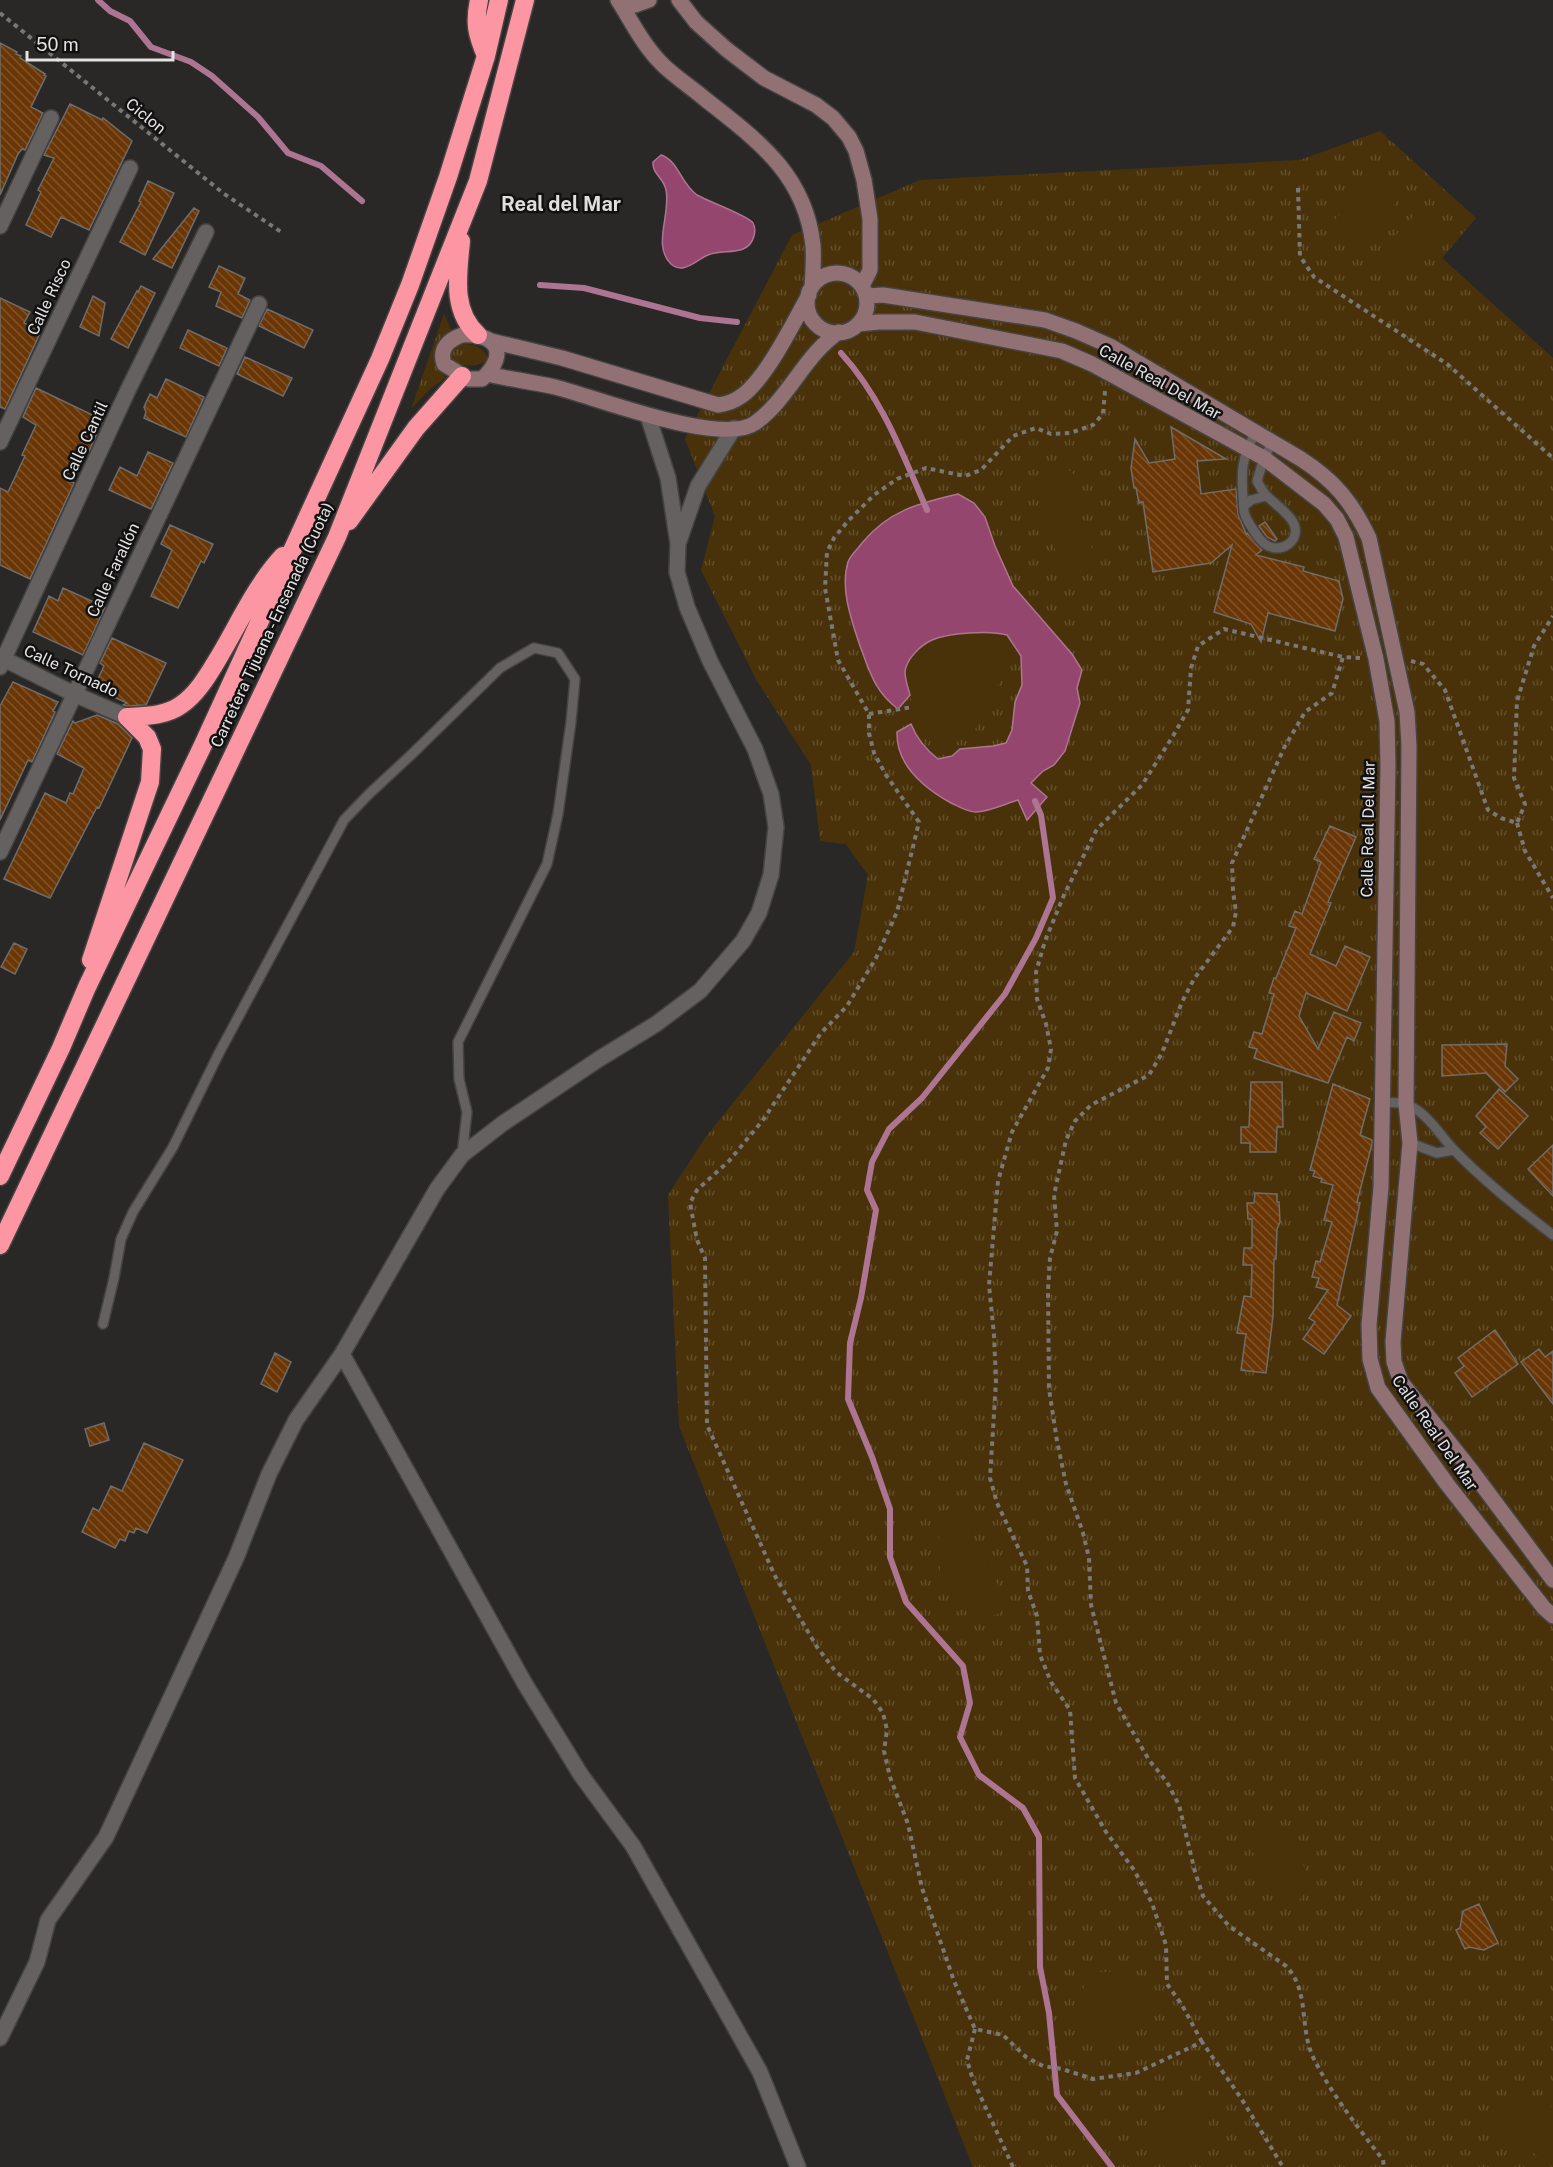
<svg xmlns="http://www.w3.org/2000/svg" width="1553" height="2167" font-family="'Public Sans',sans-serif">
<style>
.grass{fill:url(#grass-tufts)}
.garden{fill:#493209}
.water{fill:#95466e;stroke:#ad7591;stroke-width:1.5}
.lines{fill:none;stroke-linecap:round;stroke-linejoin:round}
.stream{stroke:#ad7591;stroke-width:6}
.building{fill:url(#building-back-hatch);stroke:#6f6d6b;stroke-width:1.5}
.lane-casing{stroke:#454342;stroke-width:12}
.street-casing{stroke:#454342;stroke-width:18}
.secondary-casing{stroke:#454342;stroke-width:18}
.highway-casing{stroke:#454342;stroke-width:21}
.path{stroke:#797777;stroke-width:4;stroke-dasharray:4.5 4.5;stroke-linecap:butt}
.lane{stroke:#646160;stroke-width:9}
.street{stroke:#646160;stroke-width:15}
.secondary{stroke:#927174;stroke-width:15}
.highway{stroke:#fd96a3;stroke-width:18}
.labels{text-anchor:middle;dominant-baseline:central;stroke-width:5;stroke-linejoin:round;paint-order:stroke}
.street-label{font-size:16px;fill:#e4e2e2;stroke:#121111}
.quarter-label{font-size:20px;font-weight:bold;fill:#e1dedd;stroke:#121111}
</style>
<defs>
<pattern id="grass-tufts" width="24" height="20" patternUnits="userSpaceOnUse" patternTransform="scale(1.5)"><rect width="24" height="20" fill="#493209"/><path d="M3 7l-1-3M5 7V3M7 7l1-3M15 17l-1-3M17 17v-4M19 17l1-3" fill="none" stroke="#634f2d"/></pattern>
<pattern id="building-back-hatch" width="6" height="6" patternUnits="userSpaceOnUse" patternTransform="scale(1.5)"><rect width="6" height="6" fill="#6a3605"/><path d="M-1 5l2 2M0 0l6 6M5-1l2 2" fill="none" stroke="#7f5329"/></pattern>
</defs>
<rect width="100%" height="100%" fill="#2a2827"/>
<path class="grass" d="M1380,131L1476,218L1442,258L1553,358V2167H973L679,1426L668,1195L705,1138L854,952L868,875L846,844L820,841L811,765L757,681L701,570L715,516L685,439L792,235L920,180L1300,160Z
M444,314L451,330C430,343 429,359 446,378L431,388L411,409Z
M464,344C475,344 483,348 488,358V360C478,367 458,369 451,357L455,347Z"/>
<path class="garden" d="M1380,171L1404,194L1356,245L1332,223Z
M1422,207L1446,229L1398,281L1374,259Z
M1059,467C1066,469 1071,470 1075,476C1084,488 1078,502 1080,516C1082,534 1107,561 1084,575C1077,580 1071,580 1062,577C1058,565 1056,553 1053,540C1049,526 1036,503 1038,490C1039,478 1049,469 1059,467Z
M992,632L1007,635L1013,654L1007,675L979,705L977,726L970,737L956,742L932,740L918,724L910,695L905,670L913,655L932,640L965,633Z
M951,1509L958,1510C977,1527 970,1539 980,1560C986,1571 997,1579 1001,1591C1004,1597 1003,1604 1003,1610C996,1617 991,1616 981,1613C965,1610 945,1594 941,1576C939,1567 940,1557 940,1548C939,1534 937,1523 943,1511Z
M1268,1831C1288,1831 1300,1859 1308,1874C1308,1896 1297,1910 1275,1898L1268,1878L1250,1847C1252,1837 1259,1834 1268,1831Z
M1101,1972H1110L1146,1988C1149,1998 1153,2010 1146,2020C1137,2034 1092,2052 1081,2032C1077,2025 1080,2013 1081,2005C1083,1987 1083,1980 1101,1972Z
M1195,2097C1198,2098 1201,2099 1204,2101C1219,2114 1201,2167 1161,2157C1151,2148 1146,2137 1147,2124C1158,2110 1178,2100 1195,2097Z
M1503,2100H1532L1553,2107V2159C1538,2160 1522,2145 1511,2137C1497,2127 1474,2110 1503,2100Z"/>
<path class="water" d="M661,155C679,161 680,183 697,195C709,202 749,216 753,223C756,228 755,232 754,236C748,258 723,248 708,255C696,260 683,275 671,264C652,246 671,214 666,190C664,178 652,174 653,162Z
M958,494L974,503L985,517L995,546L1013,586L1072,654L1082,670L1077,688L1080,703L1065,751L1054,765L1043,771L1031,783L1047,797L1027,820L1018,800C1005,804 990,811 977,812C969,813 958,806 951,803C924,788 896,766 897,732L911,724C917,739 925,749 938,759L952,756L960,749L993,746L1006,743L1012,730L1015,702L1022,685L1021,656L1007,635C990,630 948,633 932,640C921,645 906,659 905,672C905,679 908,688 910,695L898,709C874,691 869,670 859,643C851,619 840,588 848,562C850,555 858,549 862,543C888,511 919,503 958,494Z"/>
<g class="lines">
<path class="stream" d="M98,0L110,11L130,21L151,47L191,62L212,76L258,117L288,153L321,166L362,201
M540,285L584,288L700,318L737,322
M841,353C882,398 903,455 927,510
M1035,801L1041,815L1053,898L1036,938L1005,994L922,1098L889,1129L872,1162L867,1190L876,1210L861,1298L850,1343L848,1399L872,1457L890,1509V1557L906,1602L963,1666L970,1703L960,1737L979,1775L1023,1808L1039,1837L1040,1967L1049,2013L1057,2095L1112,2167"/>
</g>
<path class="building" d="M0,43L17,52L16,54L21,56L20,58L45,74L44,75L46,76L31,107L43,113L25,150L22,149L18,154L0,195Z
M70,104L102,120L103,118L132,141L89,230L61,217L51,237L26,225L41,192L38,190L54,158L44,155Z
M148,181L174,193L145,255L120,242L141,202L139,201Z
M194,208L199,211L172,268L153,259Z
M219,266L245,278L238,294L250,300L242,318L216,306L221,292L209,287Z
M141,286L155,293L128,348L111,339L137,291L138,292Z
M93,296L105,303L99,336L80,327Z
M0,298L30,312L24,323L41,331L5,409L0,407Z
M267,309L313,330L304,348L259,326Z
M188,330L227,348L219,366L180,348Z
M245,357L292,378L283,396L237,374Z
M166,379L204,397L186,437L144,418L146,412L144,407L150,394L157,398Z
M36,388L103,420L89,451L81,447L65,479L74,483L30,579L0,565V488L8,492L25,456L22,455L36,425L23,417Z
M1171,427L1226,459L1197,461L1201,494L1236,489L1238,514L1246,534L1247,533L1262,550L1256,555L1304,567L1303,571L1339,581L1343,599L1335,631L1268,613L1261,642L1251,624L1214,612L1232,545L1211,563L1153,572L1143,502L1139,503L1136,488H1134L1131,468L1135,439L1149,463L1175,459Z
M148,452L173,463L151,509L109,490L120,467L137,476Z
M1265,522L1277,539L1275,541L1267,537L1259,526Z
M170,525L213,544L204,563L201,561L178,608L151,596L172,550L161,544Z
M63,588L105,607L83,655L33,632L49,596L58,601Z
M112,638L166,663L146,705L126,706L123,705L127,703L101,691L105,683L98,679L104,666L100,663Z
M13,682L58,702L53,711L55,712L32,762L28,760L0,820V706Z
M97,715L118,724L132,738L99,808L97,807L50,898L4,879L45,793L66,803L70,793L73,794L84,768L57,754L73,721L75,723Z
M1330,826L1356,837L1328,902L1331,903L1310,954L1336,966L1345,946L1370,957L1347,1011L1306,993L1299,1016L1318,1049L1334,1012L1361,1023L1354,1041L1347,1037L1328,1083L1254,1058L1257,1049L1249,1047L1254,1032L1262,1034L1274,994L1269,993L1274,978H1276L1296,928L1289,926L1295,911L1302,914L1321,862L1314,859Z
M14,943L27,949L15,974L1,967Z
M1507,1044L1505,1066L1518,1079L1505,1092L1486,1073L1442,1076V1045Z
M1251,1082H1282L1283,1127H1277L1276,1152H1250V1143H1241V1127H1249Z
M1333,1084L1370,1099L1360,1135L1372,1140V1144L1357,1202L1360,1203L1358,1212L1337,1305L1351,1316L1324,1354L1303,1339L1315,1322L1309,1318L1328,1290L1316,1287L1319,1278L1312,1277L1316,1261L1320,1262L1332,1222L1324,1220L1333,1185L1321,1182L1322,1179L1313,1176L1315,1171L1310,1170Z
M1499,1089L1528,1116L1498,1149L1480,1133L1486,1127L1476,1116Z
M1553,1145V1196L1528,1169Z
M1255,1193L1277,1194V1202H1279L1280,1222L1277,1229L1276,1259H1274L1273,1316L1266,1373L1241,1370L1246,1334L1237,1333L1244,1296L1251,1297L1252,1265H1243L1244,1248H1252V1219H1248L1247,1203H1254Z
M1495,1330L1518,1364L1472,1397L1455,1373L1464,1366L1458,1358Z
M1539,1349L1545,1357L1553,1351V1404L1521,1362Z
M275,1353L291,1362L277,1392L261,1384Z
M104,1423L109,1440L90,1446L85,1429Z
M144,1443L183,1460L147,1533L136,1528L134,1533L129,1531L125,1541L120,1539L115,1548L82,1532L93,1508L99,1511L111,1486L122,1491Z
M1479,1904L1498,1943L1484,1950L1469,1947L1465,1949L1456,1930L1460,1928L1463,1911Z"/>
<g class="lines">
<defs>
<path id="lane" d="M1256,432C1238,463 1242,478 1244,512C1246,520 1259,540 1265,544C1279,555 1301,542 1294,524C1289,513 1276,505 1268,497C1263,493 1260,486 1257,481L1264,458L1273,441
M1244,506L1251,500L1267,496
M1382,1102C1389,1103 1398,1102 1405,1104C1426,1110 1441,1137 1455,1151C1485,1182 1519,1209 1553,1235
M1410,1143L1437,1153L1453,1150
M103,1324L114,1278L121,1239L133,1212L173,1147L219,1053L344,820L369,794L412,754L500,668L534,648L558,653L575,679L571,722L558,814L547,864L458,1042L459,1079L467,1112L462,1155"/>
<path id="street" d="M0,226L51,118
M0,442L130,168
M679,541L698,486L734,428
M0,657L74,694L127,717
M0,667L128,390L206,232
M0,852L259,304
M342,1354L525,1684L581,1775L633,1846L760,2072L798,2167
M0,2038L37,1962L48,1920L106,1837L236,1558L269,1474L296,1420L342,1354L437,1189L462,1155L502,1124L599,1059L656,1024L700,991L743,941L759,913L771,875L776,827L771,794L755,749L710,661L687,607L677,572L678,544L668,478L648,416"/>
<path id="secondary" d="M618,0C632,22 643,45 662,64C675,77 691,87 705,99C757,140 805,174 813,245C814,259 813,273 812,287
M618,0L635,5L649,0
M679,0L696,22L726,49L764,78L816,105L833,118L849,137L856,151L864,180L870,219V270L862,286
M807 303a30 30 0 1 1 60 0a30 30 0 1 1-60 0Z
M867,296L883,295L1045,320L1076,331L1110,346L1301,459C1335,481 1352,502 1369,538L1407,712L1409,746L1406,1104L1410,1143L1393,1342L1394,1362L1401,1382L1471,1470L1553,1580
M858,324L879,322H915L1062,351L1092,364L1264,458L1324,504L1337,519L1346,537L1376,659L1387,721L1388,765L1381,1187L1369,1325L1370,1359L1378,1388L1447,1484L1544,1608L1553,1616
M462,335C496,333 510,353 482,379H468L444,364C439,349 448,340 462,335Z
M491,341L562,358L718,405C726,404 733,402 740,397C766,380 793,323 809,295
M487,374C509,379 533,382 555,387C595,397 722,447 755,423C789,399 804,355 839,332"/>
<path id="highway" d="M479,0C474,23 477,35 486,56
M461,241C458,274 451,311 478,335
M349,521L416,428L462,376
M127,717C145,716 166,716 181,705C196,695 207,677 216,662C238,626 255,586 283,556
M91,960L150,782L152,749L147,737L127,717
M0,1176L61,1048L87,987L203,745L380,359L410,285L448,177L486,56L499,0
M0,1245L337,537L478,181L525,0"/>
</defs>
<use href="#lane" class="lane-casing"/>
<use href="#street" class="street-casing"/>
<use href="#secondary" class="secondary-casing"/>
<use href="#highway" class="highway-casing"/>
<path class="path" d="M0,13L223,193L281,232
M1298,188L1300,256L1314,277L1447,364L1553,458
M1105,391L1103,414L1093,425L1070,433L1051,434L1036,428L1013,436L981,470L965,476L926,468L897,479L874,495L848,521L834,538L827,552L825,588L838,660L869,714V733L874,753L886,775L919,822L897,912L876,958L847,1006L821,1033L763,1120L729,1161L697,1190L690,1203L697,1240L705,1258L707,1425L775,1576L817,1647L836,1672L873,1699L883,1713L887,1730L884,1751L890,1777L908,1824L922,1888L954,1981L975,2029L1003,2035L1026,2057L1043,2066L1062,2069L1093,2079L1136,2073L1202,2042L1241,2098L1283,2167
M1360,658L1343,657L1332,693L1305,712L1284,748L1232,863L1233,891L1236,912L1233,927L1194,979L1182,1002L1162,1053L1149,1075L1091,1105L1075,1121L1066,1140L1054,1195L1057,1231L1050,1258L1048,1290L1049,1389L1057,1441L1066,1484L1083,1533L1089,1558L1091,1605L1116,1703L1149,1760L1167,1782L1179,1805L1195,1872L1203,1896L1229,1926L1286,1966C1310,1991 1299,2027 1313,2057C1331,2094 1358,2127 1383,2160L1384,2167
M1411,661L1423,664L1445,690L1488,810L1501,818L1517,823L1525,804L1514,778L1517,701L1534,646L1553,616
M869,714L913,707
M1517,823L1525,851L1553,898
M975,2029L967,2060L973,2080L1013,2167
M1202,2042L1182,2005L1167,1984L1166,1945L1152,1903L1134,1870L1106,1832L1075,1778L1070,1710L1051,1682L1040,1655L1037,1616L1028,1591L1027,1566L997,1503L990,1478L996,1381L994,1335L989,1285L998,1181L1012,1132L1048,1068L1051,1049L1046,1024L1037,999L1036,972L1045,941L1064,895L1097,829L1142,785L1173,736L1188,710L1191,668L1198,646L1224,629L1343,657"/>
<use href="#lane" class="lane"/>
<use href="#street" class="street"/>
<use href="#secondary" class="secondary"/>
<use href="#highway" class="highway"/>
</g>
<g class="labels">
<g class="street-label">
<text transform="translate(146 116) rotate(39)">Ciclon</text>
<text transform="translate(49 297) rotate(-65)">Calle Risco</text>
<text transform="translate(1160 382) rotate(29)">Calle Real Del Mar</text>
<text transform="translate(85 441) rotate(-65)">Calle Cantil</text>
<text transform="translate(113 570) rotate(-65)">Calle Farallón</text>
<text transform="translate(272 625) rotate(-65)">Carretera Tijuana - Ensenada (Cuota)</text>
<text transform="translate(71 671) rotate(25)">Calle Tornado</text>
<text transform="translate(1368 829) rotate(-89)">Calle Real Del Mar</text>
<text transform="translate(1435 1433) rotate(55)">Calle Real Del Mar</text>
</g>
<g class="quarter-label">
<text x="561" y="204">Real del Mar</text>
</g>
</g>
<path d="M27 51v9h146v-9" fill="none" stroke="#e4e2e2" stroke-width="3"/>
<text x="36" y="51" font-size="18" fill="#e4e2e2" stroke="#121111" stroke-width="4.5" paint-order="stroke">50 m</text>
</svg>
